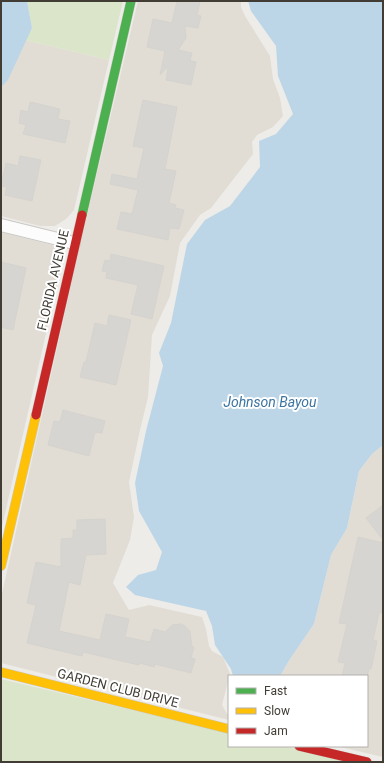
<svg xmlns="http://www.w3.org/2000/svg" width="384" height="763" font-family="Roboto,sans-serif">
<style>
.residential{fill:#e1ddd5}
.green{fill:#dae5ca}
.water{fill:#bcd6e7}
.building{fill:#d7d5d1;stroke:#d5d3ce}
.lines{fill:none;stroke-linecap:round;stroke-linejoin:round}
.street-casing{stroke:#cbc9c6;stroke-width:14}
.fast-casing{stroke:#ccc8bf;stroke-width:10}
.slow-casing{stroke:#ccc8bf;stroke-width:10}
.jam-casing{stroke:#ccc8bf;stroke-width:10}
.street{stroke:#fcfcfc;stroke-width:12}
.fast{stroke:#4caf50;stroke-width:9}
.slow{stroke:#ffc107;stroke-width:9}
.jam{stroke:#c62828;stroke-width:9}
.labels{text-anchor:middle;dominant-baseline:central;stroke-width:4;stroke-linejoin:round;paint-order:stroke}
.street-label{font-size:13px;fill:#413d35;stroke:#fff}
.water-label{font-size:14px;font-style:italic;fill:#3c74a0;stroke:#fff}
</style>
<rect width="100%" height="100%" fill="#edece8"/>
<path class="residential" d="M138,1H241V7L245,16L270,56L273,79L280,98L283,116L273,127L257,135L252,142L253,154L211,208L200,215L180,243L170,296L152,335L148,397L140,430L129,482L134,517L130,540L113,583L129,610L149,605L202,617L206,629L209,646L212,651L223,657L230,674L222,705L227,714L229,715V720L1,663V598L81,241Z
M25,40L109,60L74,210L66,219L55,226H40L1,216V87L8,79Z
M1,232L52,245L58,250L62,257V263L1,531Z
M383,445V757L336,746H367V676H280L290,659L314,624L331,555L347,528L359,471L372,454Z"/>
<path class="green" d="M27,1H123L109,60L25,40L32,28Z
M1,679L229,733V746H284L351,762H1Z"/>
<path class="water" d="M1,1H27L32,28L8,80L1,87Z
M248,1H383V445L372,454L359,471L347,528L331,555L314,624L290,659L280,676H233L231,669L215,645L212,626L206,611L135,595L126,587L138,575L156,570L162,552L139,511L135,483L146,431L163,366L159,353L171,323L187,244L205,220L230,206L260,167L259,141L276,134L293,114L278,76L276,46L251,11Z"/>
<path class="building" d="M177,1H200L197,15L201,16L198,28L185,26L186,38L178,50L192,53L190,61L196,62L191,85L166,80L168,68H166L160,75L165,51L147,47L153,19L172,23Z
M143,100L177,107L165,169L176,171L169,203L176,205L175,208L184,210L179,229L170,228L168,240L117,229L121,212L132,214L138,190L110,184L112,174L137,179L144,148L133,146Z
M30,102L60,109L58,119L70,121L65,143L23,134L26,125L19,123L21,110L28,112Z
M20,156L41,160L32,201L5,195L7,187L1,186L6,163L18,166Z
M111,254L164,266L152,319L131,314L138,285L106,278L107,272L102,271L105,260L110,261Z
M1,262L26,268L13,330L1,327Z
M109,315L131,320L116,385L80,377L84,362H86L95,323L107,326Z
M63,410L105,421L102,433L95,432L89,456L48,445L54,421L60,422Z
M383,505V540L366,518Z
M105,519L106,554L86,555L80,585L69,582L59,631L100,640L106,614L129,619L125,637L150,642L154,629L165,632L172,625L181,624L185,626L190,631L192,647H194L191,658L195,659L191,673L155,664L154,667L140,663L139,665L83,652L82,656L27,643L36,605L27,603L36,562L61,567V539L73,538V530H77V520Z
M358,537L383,543V604L381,613H379L373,640L377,641L371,669H369L367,676H342L345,663L338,662L347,624L339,623Z"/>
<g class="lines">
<defs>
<path id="street" d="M1,225L74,243"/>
<path id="fast" d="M82,215L131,1"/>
<path id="slow" d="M1,566L36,415
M1,672L229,729"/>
<path id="jam" d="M36,415L82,215
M299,746L367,762"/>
</defs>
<use href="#street" class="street-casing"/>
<use href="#fast" class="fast-casing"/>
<use href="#slow" class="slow-casing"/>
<use href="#jam" class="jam-casing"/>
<use href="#street" class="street"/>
<use href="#fast" class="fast"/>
<use href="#slow" class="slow"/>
<use href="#jam" class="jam"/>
</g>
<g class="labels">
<g class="street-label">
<text transform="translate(53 280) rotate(-77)">FLORIDA AVENUE</text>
<text transform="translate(118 688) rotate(14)">GARDEN CLUB DRIVE</text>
</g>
<g class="water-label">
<text x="270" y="402">Johnson Bayou</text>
</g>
</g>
<rect width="384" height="763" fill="none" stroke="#413d35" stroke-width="4"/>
<rect x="228" y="675" width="140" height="72" fill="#ffffff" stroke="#b3b1ae"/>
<rect x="236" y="688" width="20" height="6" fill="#4caf50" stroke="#b3b1ae"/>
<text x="264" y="695" font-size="12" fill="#413d35">Fast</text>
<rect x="236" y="708" width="20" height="6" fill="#ffc107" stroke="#b3b1ae"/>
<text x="264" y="715" font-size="12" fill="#413d35">Slow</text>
<rect x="236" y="728" width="20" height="6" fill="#c62828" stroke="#b3b1ae"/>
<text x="264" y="735" font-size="12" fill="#413d35">Jam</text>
</svg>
